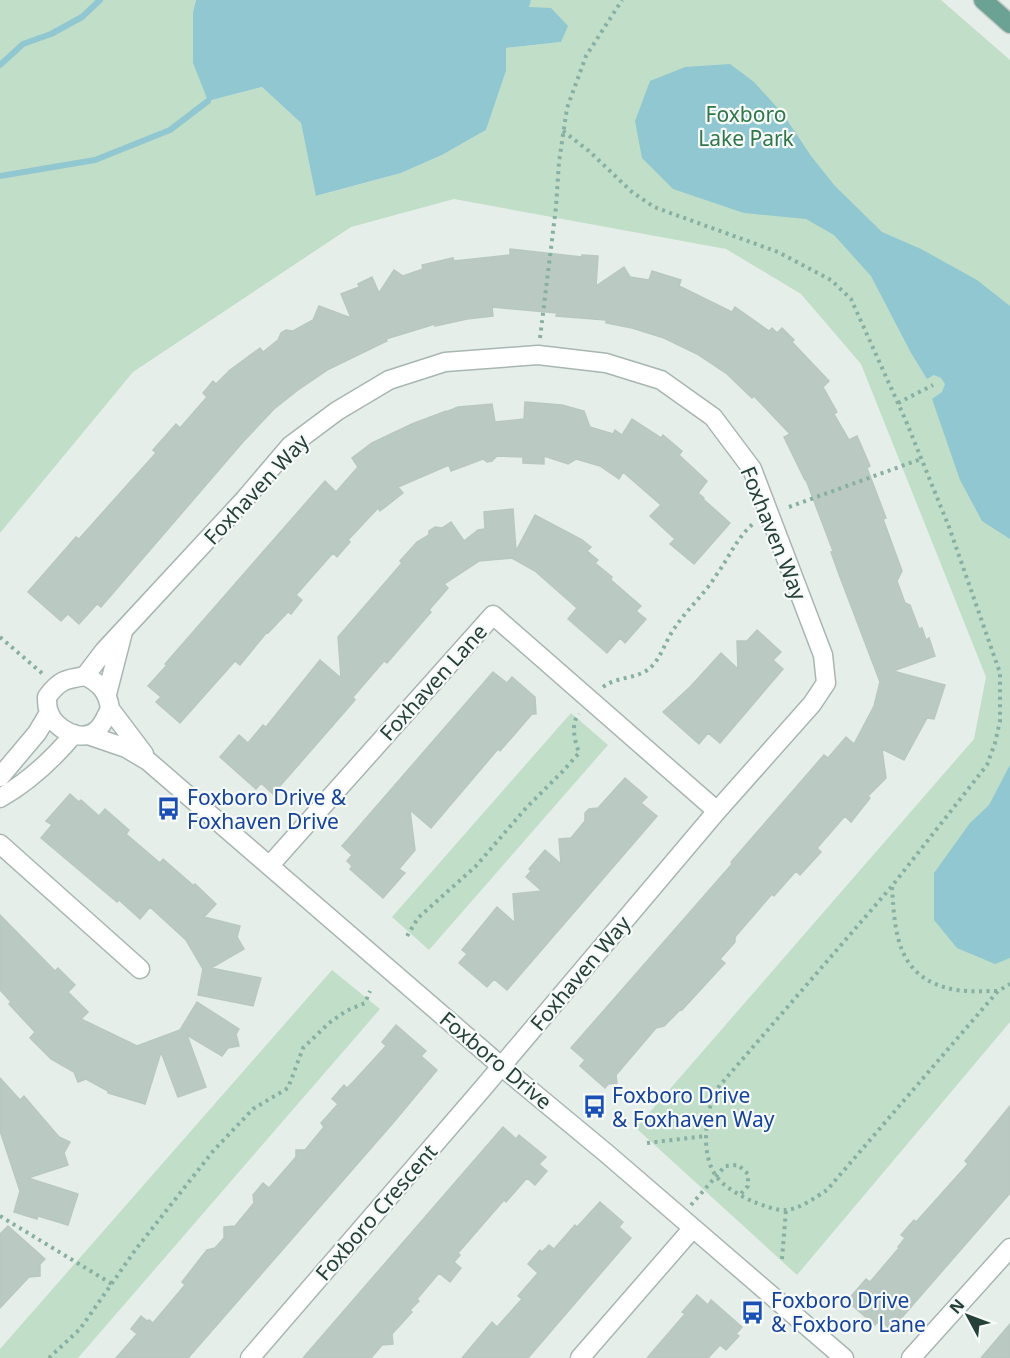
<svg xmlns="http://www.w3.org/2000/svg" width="1010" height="1358" font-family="'Noto Sans',sans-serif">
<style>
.green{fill:#c0dec8}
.water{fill:#91c7d0}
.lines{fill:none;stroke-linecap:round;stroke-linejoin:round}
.stream{stroke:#91c7d0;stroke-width:6}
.building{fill:#bbc9c3;stroke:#b8c8c1;stroke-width:1.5}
.minor-casing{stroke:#a8b6b1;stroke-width:21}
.major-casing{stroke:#c2cac7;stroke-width:21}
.path{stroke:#87b0a3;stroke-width:4;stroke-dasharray:3 4.5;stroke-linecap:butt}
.minor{stroke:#fff;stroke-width:18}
.major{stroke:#6ca293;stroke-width:18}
.labels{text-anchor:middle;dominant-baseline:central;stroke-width:4.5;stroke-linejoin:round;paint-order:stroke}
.park-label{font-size:21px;fill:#30764a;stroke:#f6faf8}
.street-label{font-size:21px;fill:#254038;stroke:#f6faf8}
.transit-label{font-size:21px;fill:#164399;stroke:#f6faf8;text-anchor:start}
</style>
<rect width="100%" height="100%" fill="#e6eeea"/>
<path class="green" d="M0,0H196L193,12L208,101L262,87L301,123L317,196L401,173L442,155L486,130L506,71V48L561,42L529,7L531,0H941L1010,60V1022L797,1275L636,1128L974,739L986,677L861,364L801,294L726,249L454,199L351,227L133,372L0,533Z
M571,713L608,745L429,950L392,917Z
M332,970L380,1009L78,1358H0V1349Z"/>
<path class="water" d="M196,0H531L529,7L551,8L568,26L561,42L506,48V71L486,130L442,155L401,173L316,196L301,123L262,87L208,101L193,63V12Z
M730,64L754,82L783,114L811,156L835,186L882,232L921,249L977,280L1010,306V539L982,521L960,480L932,399L942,392L945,384L941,378L934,375L927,379L911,353L871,276L834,235L806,219L744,213L673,189L642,158L635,121L650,81L685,67Z
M1010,765V958L995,964L957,948L934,920V873L970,823L989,805Z"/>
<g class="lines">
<path class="stream" d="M0,65L23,44L51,34L82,17L100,0
M0,176L95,160L170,130L208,101"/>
</g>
<path class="building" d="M510,249L582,257V255L598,256L596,286L624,267L630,277L649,280L652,271L681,280L679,286L732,312L735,307L769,331L772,328L777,333L782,328L794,340L792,342L829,381L823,387L837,412L834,414L849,440L857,436L870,466L867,468L886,518L883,519L902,571L897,581L905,603L910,605L919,629L922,628L926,640L929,638L935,656L893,671L945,685L934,719L927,718L904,760L882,749L886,778L868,796L870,798L851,822L845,816L817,848L821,852L800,875L796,871L774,896L772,894L735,937V942L720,959L725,963L682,1010L681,1009L664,1026L656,1028L616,1075L617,1083L608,1084L605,1088L580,1066L585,1060L571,1048L732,864L731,862L824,755L828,758L846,737L854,744L874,706L880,682L840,577L831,552L833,551L806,480H805L784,437L790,434L754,396L752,398L727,374L697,354L664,338L632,328L606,323V320L556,316L557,313L492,307L493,316L467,319L435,326V324L386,339L387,341L329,369L298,390L274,409L242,443L101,607L97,604L79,624L68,614L61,621L28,592L76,537L79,539L129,483L156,453L153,450L176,424L180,428L207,397L203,393L213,381L216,384L230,370L260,348L263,352L278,340L281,333L286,330L293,331L313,320L319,306L351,318L341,294L359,287L358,284L372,277L379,293L394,270L403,276L423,269L422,265L453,258L454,261L510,255Z
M525,402L562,405L584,411L590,427L613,434L615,430L622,435L632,419L661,438L663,435L682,451L679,455L707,481L698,493L704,498L703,499L730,523L694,564L670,544L675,539L650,516L661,505L623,472L619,479L600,466L576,459L568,464L544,456V464L523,463V457L497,456L492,461L487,462L483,459L451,471L449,465L398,487L403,493L380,511L378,508L348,540L350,542L337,557L333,553L296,595L302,600L291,614L288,612L268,633L267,632L240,665L235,661L180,723L156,702L161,697L148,686L167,665L165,664L325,481L336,492L358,467L352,458L372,443L412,424L446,411V412L458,407L492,404L495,422L524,419Z
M513,509L516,551L535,515L582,540L591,547L587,551L598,560L595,563L612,577L611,580L641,606L636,611L646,619L625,643L620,638L607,653L568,619L577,608L535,571L512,558L479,561L444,584L448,588L429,610L431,612L387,663L384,661L353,697L355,700L273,794L261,783L256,789L220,757L239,735L248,743L263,725L266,727L320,660L341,678L338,637L402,563L400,561L417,542L429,535V531L435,527L442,528L451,522L464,541L478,530L485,529L484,512Z
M757,630L781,652L773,660L783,669L720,743L708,733L699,744L663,712L690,687L721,653L738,669L737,641H747Z
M493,672L507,683L512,677L535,697L536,714H532L500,751L498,749L431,828L410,810L415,850L399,869L405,873L383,898L350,869L352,866L347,861L352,855L342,846Z
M625,778L647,797L641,803L657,816L507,990L494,979L487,987L459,963L467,954L462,950L497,907L515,923L513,894L542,891L526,877L531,871L529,869L545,850L561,864L559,839L571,838L585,821V813L589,809L598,808Z
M70,794L79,802L81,800L99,816L105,809L129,830L126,834L160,863L163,859L194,886L195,884L216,904L204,917L240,926L237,937L244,949L211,968L261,978L253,1006L198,995L203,969L186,940L150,907L140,919L119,900L117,902L41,838L52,825L46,821Z
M0,915L55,971L58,968L75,985L68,992L88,1012L81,1019L137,1046L180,1030L197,1002L239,1029L236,1034L239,1046L228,1048L222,1056L187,1035L206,1087L178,1097L161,1052L145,1104L108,1093V1091L86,1079L78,1082L74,1072L51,1059L30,1038L35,1032L9,1004L11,1002L0,990Z
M396,1025L426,1051L421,1056L437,1070L393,1123L188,1358H116L137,1334L131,1329L141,1316L147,1321L149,1320L153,1323L185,1285L182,1282L203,1255L207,1250L215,1248L224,1238V1227L235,1226L254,1203L253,1195L263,1183L269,1188L296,1157V1150H305L324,1127L321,1123L338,1104L332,1099L344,1085L347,1088L353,1082L386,1046L382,1042Z
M0,1078L20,1100L24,1096L59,1137L70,1142L64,1153L68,1165L28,1178L78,1194L68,1225L38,1216L37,1219L14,1212L20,1191L0,1131Z
M1010,1106V1193L891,1330L880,1320L875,1325L847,1301L866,1279L870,1282L899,1248L898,1247L905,1238L901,1235L914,1220L916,1222L968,1164L965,1161Z
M503,1127L516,1139L519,1135L546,1157L539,1164L547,1171L535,1185L527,1178L506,1202L504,1200L458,1253L460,1255L454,1262L461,1268L450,1282L439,1273L417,1299L419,1301L410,1310L412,1312L392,1334L393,1344L382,1345L371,1358H303Z
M600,1202L623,1222L619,1227L631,1238L528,1358H462L492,1322L497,1327L522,1299L518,1296L538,1273L528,1264L540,1250L542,1252L549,1245L554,1249L575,1225L577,1227Z
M8,1226L45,1259L40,1264V1276L29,1277L0,1308V1234Z
M697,1295L708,1305L711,1300L742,1327L736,1334L739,1336L726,1350L720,1345L708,1358H647L685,1314L682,1312Z
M1010,1324V1358H981Z"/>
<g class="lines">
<defs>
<path id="minor" d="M85,676L104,651L244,500L290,446L337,411L389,380L445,362L538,355L606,363L661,380L713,417L752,469L823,655L826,683L812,704L717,811L483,1088L250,1358
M85,676C100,683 108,692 110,709C106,716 103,725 97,730C82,744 54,729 49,712C47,708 47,702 47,697C59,680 66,679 85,676Z
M107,694L123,632
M110,709L144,754
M88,735L126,748L148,761L501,1066L606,1153L844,1358
M0,777L37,733L49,713
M0,798C28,782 53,759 74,734
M0,844L140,969
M270,865L493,615L717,811
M580,1358L693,1228
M911,1358L1010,1248"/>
<path id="major" d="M983,0L1010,24"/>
</defs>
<use href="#minor" class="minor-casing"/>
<use href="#major" class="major-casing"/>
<path class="path" d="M563,131L589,151L632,192L654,207L778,252L831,280L851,299L906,421L949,527L1000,673V721L995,743L987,765L892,886L715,1091C706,1115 700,1153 716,1176C725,1188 741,1196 754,1202C763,1205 776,1211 786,1210C800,1209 816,1197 827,1190L998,991L1010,984
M540,338L556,207L559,162L567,108L586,56L622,0
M898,403L933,385
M789,507L921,459
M0,637L44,675
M603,687C619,675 640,680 653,665C662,655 666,640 674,629C686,610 705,594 717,574C730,556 737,537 755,522
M892,887C895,937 898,979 956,990C970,992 984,991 998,991
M407,936L418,918L476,866L526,808L563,771L579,753C575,741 570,724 579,714
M647,1143L706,1136
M691,1205L725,1166L738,1165L748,1174V1186L739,1196
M0,1216L112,1284
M782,1259L786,1210
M49,1358L80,1329L136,1249L214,1150L253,1109L288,1088L303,1048L329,1023L346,1011L365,1003L370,991"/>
<use href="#minor" class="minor"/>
<use href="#major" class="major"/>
</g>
<defs>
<symbol id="bus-bare" viewBox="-9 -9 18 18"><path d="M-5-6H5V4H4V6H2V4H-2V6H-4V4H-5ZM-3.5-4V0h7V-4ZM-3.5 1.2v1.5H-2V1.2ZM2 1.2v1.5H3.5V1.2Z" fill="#1a4fb4" stroke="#f6faf8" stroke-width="2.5" paint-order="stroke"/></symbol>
</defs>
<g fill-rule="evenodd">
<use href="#bus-bare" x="152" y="792" width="33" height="33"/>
<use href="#bus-bare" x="578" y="1090" width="33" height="33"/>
<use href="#bus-bare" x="736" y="1296" width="33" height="33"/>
</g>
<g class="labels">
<g class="park-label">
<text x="746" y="114">Foxboro<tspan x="746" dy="24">Lake Park</tspan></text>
</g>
<g class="street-label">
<text transform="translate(256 489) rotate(-47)">Foxhaven Way</text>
<text transform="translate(774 533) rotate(68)">Foxhaven Way</text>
<text transform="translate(433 682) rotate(-48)">Foxhaven Lane</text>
<text transform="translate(580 973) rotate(-50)">Foxhaven Way</text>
<text transform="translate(496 1060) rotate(40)">Foxboro Drive</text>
<text transform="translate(376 1212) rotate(-49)">Foxboro Crescent</text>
</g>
<g class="transit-label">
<text x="187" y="797">Foxboro Drive &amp;<tspan x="187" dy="24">Foxhaven Drive</tspan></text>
<text x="612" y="1095">Foxboro Drive<tspan x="612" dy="24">&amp; Foxhaven Way</tspan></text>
<text x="771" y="1300">Foxboro Drive<tspan x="771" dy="24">&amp; Foxboro Lane</tspan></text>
</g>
</g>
<g transform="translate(968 1316) rotate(311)" stroke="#f6faf8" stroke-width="4.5" paint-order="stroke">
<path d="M0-4.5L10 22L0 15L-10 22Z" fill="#254038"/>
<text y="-9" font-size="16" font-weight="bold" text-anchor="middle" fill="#254038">N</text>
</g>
</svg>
